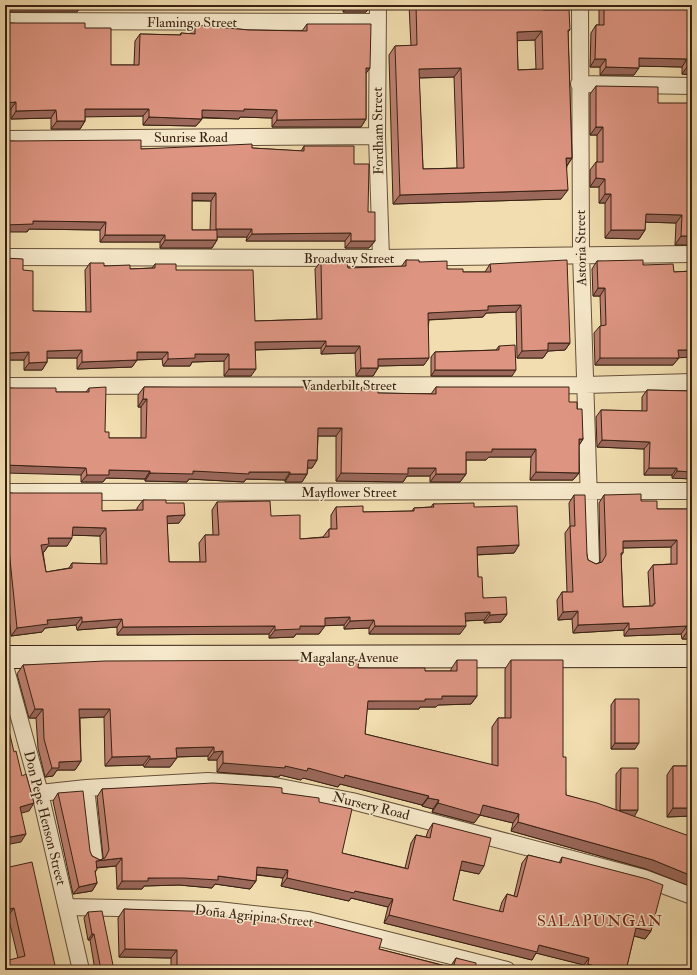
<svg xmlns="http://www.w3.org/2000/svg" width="697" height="975" font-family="'IM FELL Double Pica',serif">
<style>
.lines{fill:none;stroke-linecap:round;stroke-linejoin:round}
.street-casing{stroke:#66503a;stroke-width:18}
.secondary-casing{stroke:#382113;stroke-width:24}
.street{stroke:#f6e9cb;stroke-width:16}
.secondary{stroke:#f6e9cb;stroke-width:22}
.wall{fill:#be8070;stroke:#382113;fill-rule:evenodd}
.shaded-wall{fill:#9b685b;stroke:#382113}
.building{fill:#dd9582;stroke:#382113;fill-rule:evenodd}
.labels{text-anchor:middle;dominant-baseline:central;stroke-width:3;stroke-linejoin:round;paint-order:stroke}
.street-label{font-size:14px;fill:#382113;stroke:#f6e9cb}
.quarter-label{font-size:16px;letter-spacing:1px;fill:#7a1f14;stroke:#f6e9cb}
</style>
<rect width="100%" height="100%" fill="#f1ddaf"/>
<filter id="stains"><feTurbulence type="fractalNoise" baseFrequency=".005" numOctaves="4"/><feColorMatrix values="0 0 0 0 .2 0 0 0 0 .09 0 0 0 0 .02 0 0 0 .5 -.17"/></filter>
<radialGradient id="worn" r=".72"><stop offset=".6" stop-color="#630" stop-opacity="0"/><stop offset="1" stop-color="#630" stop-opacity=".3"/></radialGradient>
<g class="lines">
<defs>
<path id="street" d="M378,5L377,136L381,258
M580,5L581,254L591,562
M5,21L378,22
M579,84L692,86
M5,139L377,136
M5,257L381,258L692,254
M5,386L585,385L692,382
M5,492L692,491
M5,666L40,793L81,970
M86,788L94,858
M40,793L86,788L208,781L270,785L352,801L644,878L692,896
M67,907L218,910L308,920L507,970"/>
<path id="secondary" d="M5,657L692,656"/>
</defs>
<use href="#street" class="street-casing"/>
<use href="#secondary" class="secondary-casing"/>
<use href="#street" class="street"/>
<use href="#secondary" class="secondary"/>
</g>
<path class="wall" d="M156,5H313L311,9H157Z
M344,5H371L366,12H343Z
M409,5H542L543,10L570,30L568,32L572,158L567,166L561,199L393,204L389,55L395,46H411ZM517,40H535L536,69L518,70ZM454,77L457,168L423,169L419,78Z
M599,5L689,6V5H692V75L682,74V67L639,66L634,75H600V67H590L591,33L596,25H599Z
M10,23L85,28L111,65H134L135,41L140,34L180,35L181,33L190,34L195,25L249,30L302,31L307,24L370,68L366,73V119L361,127H272V118L240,117L239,119L202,118V119L196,126L143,125V116H85V121L80,129H51V118L11,119Z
M596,86L658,103L690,245H675L676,223L645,222V230L639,239L605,238V203H599V187H590V170L596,162H597V135H590V94Z
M11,141L141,149L252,148L301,151L304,146L354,164L368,212L375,241L369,248H345V241H246L247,237H217V240L212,248H160V242H100V230L29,229L27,232ZM192,201H211L210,230H192Z
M5,258L23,270L33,311L86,312L85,270L90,263L104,266L130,269L152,268L155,264L176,270L255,321L317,319L315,269L321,261L348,268L401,267L406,260L419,262L447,269L463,272H485L490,264L570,343L565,350L548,351L543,358H517L516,312L486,313L483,317L429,320L424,365L378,366V368L373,376H356L355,353L321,354V348L255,350L251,376H224V361L192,362L190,366H163L162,359L137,360L132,367L77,369V358H47V362L42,370H24V360H5Z
M597,261L643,265L674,272L692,271V357H679L673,365H595L594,333L600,326H601L600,296H593L592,269Z
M499,346L512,376H431V357L435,352L496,350Z
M5,386L10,388L56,392H86L89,388L105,432L109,438H141V407H138V395L144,387L359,390L362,387L378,393L431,394L436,387L569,402L577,409L583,439L579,445V473L573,480H530L531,457H489L486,460H466V474L460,482H430V476H407L403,482L336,481V436H318L317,460L312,468H308L307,474L302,482H285V480L246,479L244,482L189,479L187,482L145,481V479L106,478L103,482H81V475Z
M647,390L692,391V479L672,478V475H644V449L597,447L596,417L601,410L642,411V397Z
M5,490L11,493L102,511L137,510V508L143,500L166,503L179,523H167L169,562H200L199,543L205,535H213L212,510L217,502L271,516L300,539L323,537L329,529H331V515L336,507L363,512L412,511L414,508L431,507L433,504L474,507L519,545L514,553L477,555L478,577L483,598L507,614L501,622L484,623V620L466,621L460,634H369V628L344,629V625H325L319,634H296L294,637L269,638V634L117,635V627L77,630L76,625L45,628L42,632L11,636L5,577ZM72,535L100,536L101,564L72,563L69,568L46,572L43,552H44L48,546H67Z
M574,495L587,555L588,560L596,564L600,562L599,503L604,495L641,501L657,509H689L692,639H682L681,634L624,636V630L573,633L572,619L558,620L557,600L562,592H567L565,533L570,526L569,503ZM671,547V564L653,565L648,572L650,606L623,607L621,556L623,553V548Z
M457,660L477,696L471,704L438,705L436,707H420L419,709H367L365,734L492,765V727L498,718H505V669L511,660L563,757L566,795L616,810V774L621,768L634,816L646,869L511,831L513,823L480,815L474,823L432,812L433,809L422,806V805L340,784L338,787L303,778L301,780L280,775L279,777L217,772V760H208V756L177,757L170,767H144L143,765L105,766L104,717L80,718L81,761L75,770H57L53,776L45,777L38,748L36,718H29L17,674L23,665L358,668L425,671H451V669Z
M615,699L635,749H611V705Z
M673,766H692V816L667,817V775Z
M102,789L282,793L319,802L342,853L405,868L411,843L416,835L426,837L428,831L433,823L479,874L460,870L453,900L499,912L502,902L507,894L514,896L522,863L528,855L559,863L562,857L651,931L645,939L634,936L626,970H583L584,965L536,953L532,960L384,923L388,907L351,898L349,901L281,886L283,878L256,875V881L250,889L215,884L212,888L179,885L144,886L142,889H117L116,866L97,868L95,873L97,883L92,891L73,894L53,801L58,793L92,856L100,860L103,859V857L97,797Z
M5,868L56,970L18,958L8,916L5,917Z
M124,909L220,916L379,949L450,967L456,958L476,966L491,970H171V958L119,957L118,918Z
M88,912L114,970H95L90,940H88L84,918Z"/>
<path class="shaded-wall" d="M6,5H82L77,12H5V6Z
M160,5H313L311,9H157Z
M349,5H371L366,12H343Z
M542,31L535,40L510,41L517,32Z
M639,58L687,59L682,67L634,66Z
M595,59H606L600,67H590Z
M606,67L639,68L634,75H600Z
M687,67H692V75L682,74Z
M366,68H370L364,76Z
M461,68L454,77L413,78L419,69Z
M16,102L10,110H5V103Z
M85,109H149L143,116L80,117Z
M244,109L277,110L272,118L240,117L239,119L196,117L202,110Z
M56,110L51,118L11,119L16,111Z
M149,117L202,119L196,126L143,125Z
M366,119L361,127H272L277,120Z
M57,121H85L80,129H51Z
M596,127H603L597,135H590Z
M566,158H572L566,167Z
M596,178L605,179L599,187H590Z
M568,190L561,199L393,204L400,195Z
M192,193H216L211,201L186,200Z
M605,194H611L605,203H599Z
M646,214L682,215L676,223L640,222Z
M33,221L106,222L100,230L29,229L27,232H5V225Z
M216,229H252L247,237H210Z
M611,230H645L639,239L605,238Z
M351,233L345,241H246L252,234Z
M105,235H165L160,242H100Z
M681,236H692V241L690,245H675Z
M165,240H217L212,248H160Z
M351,241H375L369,248H345Z
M598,288H605L600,296H593Z
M521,305L516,312L486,313L483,317L423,320L428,313L488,306Z
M326,341L321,348L250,350L255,342Z
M548,343H570L565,350L548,351L543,358H517L522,351Z
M5,344H9L5,349Z
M326,346H360L355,353L321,354Z
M82,350L77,358H42L47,351Z
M678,350H692V357L676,358H679L673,365H595L600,358Z
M29,352L24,360H5V358L9,353Z
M137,352H168L162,359L131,360Z
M195,354H229L224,361L192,362L190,366H163L168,359Z
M429,358L424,365L373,366L378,359Z
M137,360L132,367L77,369L82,362Z
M47,362L42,370H24L29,363Z
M361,368H378L373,376H356Z
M229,369H256L251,376H224Z
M435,370H516L512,376H431Z
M143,399H147L141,407H138Z
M318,428H342L336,436H312Z
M579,439H583L578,447Z
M602,440L650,442L644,449L597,447Z
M492,449H536L531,457H489L486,460H461L466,452Z
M308,460H317L312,468H302Z
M5,465L86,468L81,475L5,473Z
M408,468H436L430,476H407L403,482L336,481L341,473Z
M649,468H677L672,475H644Z
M109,470L150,471L145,479L106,478L103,482H81L87,475Z
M193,471L249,472H290L285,480L246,479L244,482L189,479L187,482L145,481L150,473Z
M677,471L692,472V479L672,478Z
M536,472L579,473L573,480H530Z
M290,474H307L302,482H285Z
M436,474H466L460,482H430Z
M185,515L179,523L161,524L167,516Z
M73,527L106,528L100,536L67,535Z
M48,538H72L67,546H48L44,552L36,553L41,545Z
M677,540L671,547L617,548L623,541Z
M519,545L514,553L472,555L477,547Z
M9,550L5,556V551Z
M578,611L572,619L558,620L563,612Z
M490,612L484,620L460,621L465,613Z
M507,614L501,622L484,623L490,615Z
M82,617L76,625L45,628L42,632L11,636L17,628L47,620Z
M350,617L344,625L319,626L325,618Z
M122,619L117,627L77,630L82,622Z
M374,620L369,628L344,629L350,621Z
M629,623L624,630L573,633L578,625Z
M275,626L269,634L117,635L123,627Z
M300,626H325L319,634H296L294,637L269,638L275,630Z
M375,626H466L460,634H369Z
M687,626L681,634L624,636L629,629Z
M687,632H692V639H682Z
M442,696H477L471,704L438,705L436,707H420L419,709H362L368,701L425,699Z
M35,709H43L36,718H29Z
M79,709H110L104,717L73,718Z
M615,743H639L635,749H611Z
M214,747L208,756L170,757L176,748Z
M223,751L217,760H208L214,752Z
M150,756L143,765L105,766L112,757Z
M177,758L170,767H144L150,759Z
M81,761L75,770H57L53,776L45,777L52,768L59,762Z
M223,763L285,766L308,768L345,775L429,796L422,805L340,784L338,787L303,778L301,780L280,775L279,777L217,772Z
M428,798L439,800L433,809L422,806Z
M34,803L29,811L15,815L20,807Z
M438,803L483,805L519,814L513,823L480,815L474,823L432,812Z
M673,808H692V816L667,817Z
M620,810H638L634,817H616Z
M518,822L653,860L692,876V887L646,869L511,831Z
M26,834L21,842L5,845V838Z
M122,858L116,866L90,868L96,861Z
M462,861L484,866L479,874L456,869Z
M257,867L288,870L283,878L252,874Z
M218,876L256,881L250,889L215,884L212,888L179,885L144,886L142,889H117L122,881L148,878Z
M287,878L355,891L393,899L388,907L351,898L349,901L281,886Z
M97,883L92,891L73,894L79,887Z
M14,908L8,916L5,917V910Z
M389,915L539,945L589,958L584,965L536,953L532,960L384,923Z
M636,928L651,931L645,939L631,935Z
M92,934H94L90,940H88Z
M125,949L177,950L171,958L119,957Z
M588,964L607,970H583Z"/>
<path class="building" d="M416,5H542L543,10H569L570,30H568L572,158H566L568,190L400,195L395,46L417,45ZM542,31L543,69L518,70L517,32ZM461,68L464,168L423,169L419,69Z
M604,5L692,6V5V67H687V59L639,58V68L606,67V59H595L596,25H604Z
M5,20L10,23H85V28H111V65H139L140,34L181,35V33L195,34V25L249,30L307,31V24H371L370,68H366V119L277,120V110L244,109V111L202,110V119L149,117V109H85V121H57L56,110L16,111V102L5,103Z
M596,86L658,87V103H691V106H692V236H681L682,215L646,214L645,230H611V194H605V179L596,178V162H603V127H596Z
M5,138L11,141L141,140V149L252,144V148L304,151V146H354V164H369L368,212H375V241H351V233L252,234V229H216V193H192V230H217V240H165V235H105L106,222L33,221V224L5,225Z
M5,258L23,259V270L33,271V311L91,312L90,263H104V266L130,265V269L155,268V264H176V270H253L255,321L322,319L321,261H347L348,268L406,266V260H419V262L447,261V269H463V272H491L490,264L567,260L570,343H548V350L522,351L521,305L488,306V310L428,313L429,358L378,359V368H361L360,346H326V341L255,342L256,369H229V354H195V358L168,359V352H137V360L82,362V350L47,351V362L29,363V352L9,353V344H5Z
M643,260V265L673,264L674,272L692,271V350H678L679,358H600V326L606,325L605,288H598L597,261Z
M515,345L516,370H435V352L499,350V346Z
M5,386L10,388H56V392H89V388L106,387L105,432H109V438H146L147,399H143L144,387H312L311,390H362V387H378V393L436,394V387H569V402H577V409H582L583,439H579V473L536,472V449H492V452H466V474H436V468H408V474L341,473L342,428H318L317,460H308L307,474H290V472H249V474L193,471V474L150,473V471L109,470V475H87L86,468L5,465Z
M647,390L692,391V472L677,471V468H649L650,442L602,440L601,410L647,411Z
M5,490L11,493H102V511L143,510V500H166V503H184L185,515L167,516L169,562H206L205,535H219L217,502L270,501L271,516L300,515V539L329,537V529H337L336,507L363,506V512L414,511V508L434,507L433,504L474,503V507L517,506L519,545L477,547L478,577H482L483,598L506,597L507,614L490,615V612L465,613L466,626H375L374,620L350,621V617L325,618V626H300V629L275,630V626L123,627L122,619L82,622V617L47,620L48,624L17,628L9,550L5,551ZM73,527L106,528L107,564L72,563V568L46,572L41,545L49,544L48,538H72Z
M641,494V501H657V509H689V514H692V632H687V626L629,629V623L578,625V611L563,612L562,592H573L570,526H575L574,495H585L587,555L588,560L596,564L602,562L606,555L604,495ZM677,540V564L653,565L655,604H653V606L623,607L621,553H623V541Z
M359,660L358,668H425V671H457V660H477V696H442V699H425V701H368L365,734L498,766V718H511V660H563V757H566V795L597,803L692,837V876L653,860L518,822L519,814L483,805L480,815L438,803L439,800L428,798L429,796L345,775L344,778L308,768L307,771L285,766V768L223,763V751L214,752V747L176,748L177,758L150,759V756L112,757L110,709H79L81,761L59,762V768H52L44,739L43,709H35L23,665L105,661Z
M615,699H639V743H615Z
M5,718H6L14,752L16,751L22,776L26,774L34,803L20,807L26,834L5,838Z
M673,766H692V808H673Z
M621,768H638V810H620Z
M213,783L274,787L282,788V793L319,798V802L352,809L342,853L408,869L416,835L430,838L433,823L491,838L484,866L462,861L453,900L503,912L507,894L517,897L528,855L561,863L562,857L647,879L663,885L651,931L636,928L626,970H607L588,964L589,958L539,945L537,952L389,915L393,899L355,891L354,893L287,878L288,870L257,867L256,881L218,876V880L184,878H148V881H122V858L96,861L97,870L95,871L97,883L79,887L58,793L83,791L90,851L92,856L100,860L105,858L109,850L102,789Z
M32,862L56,970H5V961L25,956L14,908L5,910V868Z
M124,909L220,912V916L312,921L382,939L379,949L453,968L456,958L476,963V966L491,970H177V950L125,949Z
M102,911L114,970H101L94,934H92L88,912Z"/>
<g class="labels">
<g class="street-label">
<text x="192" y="22">Flamingo Street</text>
<text transform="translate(378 131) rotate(-91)">Fordham Street</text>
<text x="191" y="137">Sunrise Road</text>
<text transform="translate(581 248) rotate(-91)">Astoria Street</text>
<text x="349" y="258">Broadway Street</text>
<text x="349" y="385">Vanderbilt Street</text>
<text x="349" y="492">Mayflower Street</text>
<text x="349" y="657">Magalang Avenue</text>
<text transform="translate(371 806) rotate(14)">Nursery Road</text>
<text transform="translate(45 818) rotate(76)">Don Pepe Henson Street</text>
<text transform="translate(254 916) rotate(6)">Doña Agripina Street</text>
</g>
<g class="quarter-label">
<text x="600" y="921">SALAPUNGAN</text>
</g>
</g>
<rect width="697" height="975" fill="none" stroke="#f1ddaf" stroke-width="20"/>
<rect x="6" y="6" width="685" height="963" fill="none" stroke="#382113" stroke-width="2"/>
<rect x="10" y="10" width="677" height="955" fill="none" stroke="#382113"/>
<rect width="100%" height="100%" filter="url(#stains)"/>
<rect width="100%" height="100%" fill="url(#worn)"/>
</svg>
